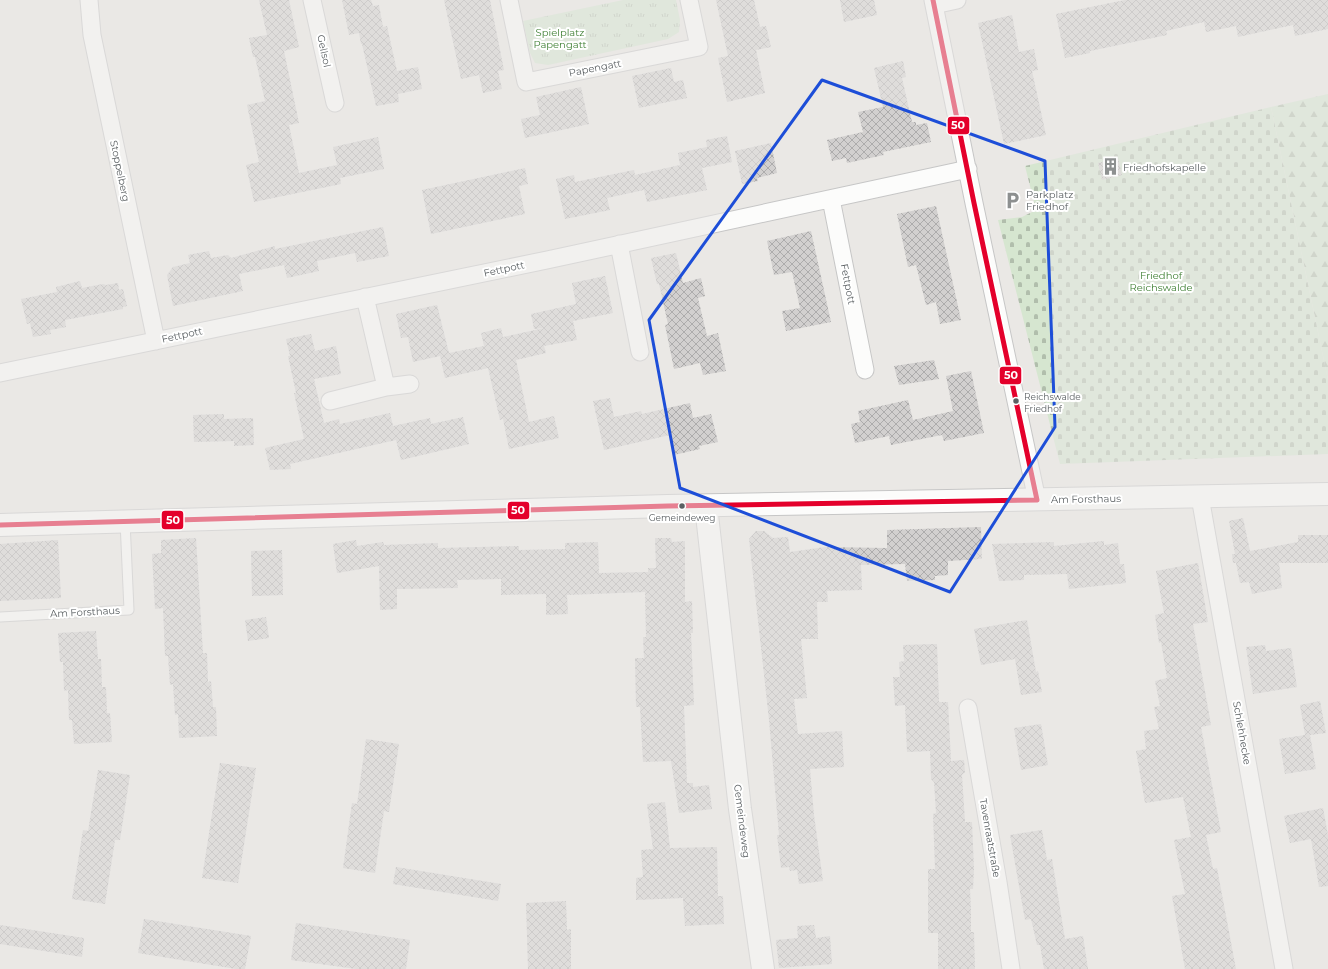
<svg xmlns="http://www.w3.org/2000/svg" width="1328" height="969" font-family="Montserrat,sans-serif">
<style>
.grass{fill:url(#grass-tufts)}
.forest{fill:url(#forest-firs)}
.cemetery{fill:url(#cemetery-stones)}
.building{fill:url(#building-cross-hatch)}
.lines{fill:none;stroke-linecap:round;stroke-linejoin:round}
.lane-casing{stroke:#c6c6c6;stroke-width:11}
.street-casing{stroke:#c6c6c6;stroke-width:19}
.secondary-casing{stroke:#c6c6c6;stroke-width:24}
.lane{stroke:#fcfcfb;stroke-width:9}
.street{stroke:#fcfcfb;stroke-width:17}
.secondary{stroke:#fcfcfb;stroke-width:22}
.bus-1-casing{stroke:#fff;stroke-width:8}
.bus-1{stroke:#e4002b;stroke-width:5}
.marked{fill:none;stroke:#1d4ed8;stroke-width:3;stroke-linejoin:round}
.bus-dot{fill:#5b6063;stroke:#fff;stroke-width:1.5}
.labels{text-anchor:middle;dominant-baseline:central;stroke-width:4;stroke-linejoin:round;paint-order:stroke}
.bus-label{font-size:9px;fill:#5b6063;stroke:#fff;text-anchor:start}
.park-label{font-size:10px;fill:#408035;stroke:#fff}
.street-label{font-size:10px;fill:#5b6063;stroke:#fff}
.poi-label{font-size:10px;fill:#5b6063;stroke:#fff;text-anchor:start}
.line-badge{stroke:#fff;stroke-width:1.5}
.badge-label{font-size:11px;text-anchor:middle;font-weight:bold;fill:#fff}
</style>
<defs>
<pattern id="grass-tufts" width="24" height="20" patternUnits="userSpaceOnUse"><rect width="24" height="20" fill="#d6e6d0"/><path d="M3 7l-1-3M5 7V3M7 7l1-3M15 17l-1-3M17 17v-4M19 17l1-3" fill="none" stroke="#b1beac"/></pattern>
<pattern id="forest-firs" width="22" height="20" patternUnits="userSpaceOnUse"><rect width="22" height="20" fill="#d6e6d0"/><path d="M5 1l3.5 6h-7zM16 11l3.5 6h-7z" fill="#b1beac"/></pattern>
<pattern id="cemetery-stones" width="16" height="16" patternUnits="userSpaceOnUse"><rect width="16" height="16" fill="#d6e6d0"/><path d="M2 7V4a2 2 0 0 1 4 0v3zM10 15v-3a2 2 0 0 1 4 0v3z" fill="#b1beac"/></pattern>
<pattern id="building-cross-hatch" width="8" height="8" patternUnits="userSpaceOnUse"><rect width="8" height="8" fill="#d2d0cf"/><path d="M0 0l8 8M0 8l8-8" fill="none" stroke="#adacac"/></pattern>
</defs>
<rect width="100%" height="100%" fill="#eae8e5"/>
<path class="grass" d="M623,0H676L680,20L679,32L668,39L548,65L535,63L530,53L523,21Z"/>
<path class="forest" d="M1328,94V380L1271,107Z"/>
<path class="cemetery" d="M1271,107L1328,380V454L1060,464L998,220L1022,217L1036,210L1025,166Z"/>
<path class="building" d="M259,0H289L299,47L284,51L299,123L289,125L299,173L337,165L333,147L378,137L384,169L340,178L341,184L254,202L246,165L259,162L247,105L265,101L255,57H253L249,38L267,35Z
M342,0H371L373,6L379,5L383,27L387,26L397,71L418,67L422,89L398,94L399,102L376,106L362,44H361L359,33L349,35Z
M444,0H490L504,70L498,71L502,89L483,93L479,75L461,79Z
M716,0H754L760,27L766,26L771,47L756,50L765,93L727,102L718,58L728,56Z
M840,0H874L877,15L844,22Z
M1125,0H1328V29L1295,36L1293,25L1238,37L1236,26L1206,32L1204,22L1166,31L1167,35L1090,51V53L1065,58L1056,14Z
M1012,15L1019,52L1034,49L1038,70L1032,71L1046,135L1004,144L978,23Z
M903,61L906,77L902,78L912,122H916V125L927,123L931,142L883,152L884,155L847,163L846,158L832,161L827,140L863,132L858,112L883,107L874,68Z
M671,68L674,82L683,80L687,98L639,108L632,76Z
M581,87L589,124L525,138L521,119L540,115L536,97Z
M727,136L732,162L702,168L707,190L647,202L644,190L607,198L610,210L565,219L556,179L574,175L575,182L634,170L635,175L680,165L678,153L707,147L706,140Z
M771,143L777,173L757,178L758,181L742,184L735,151Z
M1118,158L1122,175L1102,180L1098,163Z
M525,168L528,184L519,186L525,214L431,234L422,190Z
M936,206L961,320L940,324L936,302L926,305L916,265L908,267L897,214Z
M383,227L389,256L357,262L355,253L317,261L319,271L287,278L284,265L239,274L243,291L173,306L167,275L173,267L190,263L188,255L209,251L211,258L228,255L231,258L275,246V249Z
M811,231L831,322L786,331L782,311L800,308L792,272L774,275L767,241Z
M676,253L683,283L701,278L705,296L698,298L707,336L718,333L726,371L703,375L700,363L674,369L665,325L668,324L659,284H657L651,258Z
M605,276L613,313L573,321L577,340L544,346L546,353L516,360L529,422L554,416L559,438L509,449L503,419L500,420L488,368L445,378L440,356L413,362L408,337L401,338L396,314L437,305L449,353L484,346L481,333L501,328L503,337L544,328L534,329L531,314L576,304L572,283Z
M80,281L82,288L103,284L106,285L118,283L119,290L123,289L127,306L123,307V309L65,320L66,327L50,330L51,334L33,337L30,323L27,324L21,299L57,292L56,287Z
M311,334L315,351L336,346L341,374L314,379L324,423L339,419L340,424L390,413L393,426L430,418L431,424L463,417L469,444L401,460L396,440L290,464L291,469L270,470L265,448L304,439L294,393H296L288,356H290L286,339Z
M934,360L939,379L899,385L894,366Z
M971,371L984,433L944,441L942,435L891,445L889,436L855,443L851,424L860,422L858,411L908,400L913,420L953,411L946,376Z
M610,398L614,417L641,411L642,414L690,403L693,418L711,414L718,442L699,446L700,449L674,455L670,435L604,450L593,401Z
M224,414V419L253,418L254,445L234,446V441L194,442L193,415Z
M1243,518L1250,551L1298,542V535H1328V563H1279L1282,588L1252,594L1249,582L1240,583L1236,563H1233L1232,554H1235L1229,521Z
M981,527L982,559L948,561V575L935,576V580L907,581L905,564L861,565L862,590L827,591L828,602H817L818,639H801L807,698L794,699L798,734L842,731L844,767L810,769L814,815L823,881L799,884L797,870L790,871L789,867L781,868L777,835H779L769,720L749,539L756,531H764L773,538L788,537L790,552L825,547L887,548V530Z
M196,538L203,653H207L208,682L211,681L213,707H216L217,736L179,738L178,714L175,715L173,684L170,685L168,656H165L163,608L155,609L152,554L161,553V540Z
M655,538H671L672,542L685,541V602L692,601L693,633H691L694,705L684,706L687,783H693V787L709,785L712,809L679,813L671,761L643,762L640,707H636L635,658H644L643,637H646L645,592L567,595L568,614L546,615V594L501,595V579L457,580L458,588L397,589V609L380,610L379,566L337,573L333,544L356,540L357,546L383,542L384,545L438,543V548L519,546V550L565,549V543L598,542L599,573L648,572V568H656Z
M58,540L61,598L0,601V544Z
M1104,541V545L1118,543L1120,564H1124L1126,583L1069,589L1067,574L1024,575V580L999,581L992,544L1054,542V546Z
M282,550L283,595L252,596L251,551Z
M1198,563L1208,622L1193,624L1211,725L1201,727L1221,832L1206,835L1213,869L1217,868L1236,969H1185L1172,896L1185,894L1174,840L1191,837L1183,797L1145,803L1136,751L1146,749L1144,731L1159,729L1154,707L1160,706L1155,681L1167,678L1161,642L1159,643L1155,615L1164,613L1156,571Z
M266,617L269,638L248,641L245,620Z
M1027,620L1036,672L1038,671L1042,692L1021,695L1015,659L981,665L974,629Z
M96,631L98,659H101L102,687H106L107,713H110L112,742L74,744L72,720H69L68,690L64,691L63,662H60L58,633Z
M937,644L939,702H948L951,761L964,760L965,772L962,775L965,822H972L974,869L973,889H970L971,910V932H974L975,969H938V933H928V869H935L933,814L936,813L934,782L931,779L930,751L907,752L905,705L895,706L893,677H900L899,662L904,661L903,645Z
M1265,645L1266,651L1291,648L1297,687L1253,694L1246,647Z
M1320,701L1326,733L1310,735L1316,769L1285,774L1279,739L1305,735L1300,705Z
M1041,724L1048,765L1021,770L1014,728Z
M366,739L399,744L389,812L384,811L375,873L343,868L352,803L357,804Z
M220,763L256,768L238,883L202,878Z
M98,770L130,775L120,840H115L105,904L72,899L83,830L88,831Z
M665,802L670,848L717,847L718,896H723L724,924L685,926L683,898L636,900V878L643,877L641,850L653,849L647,804Z
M1323,808L1328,835V886L1319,887L1311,839L1290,843L1284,816Z
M1042,830L1047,860L1052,859L1065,939L1083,936L1088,969H1044L1040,945H1037L1031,919L1025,920L1010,835Z
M396,867L501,884L498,901L393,884Z
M566,901L567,930L571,929V969H528L526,903Z
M144,919L251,936L245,969H236L138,953Z
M296,923L410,940L406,969H356L291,960Z
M0,925L84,938L82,957L0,944Z
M814,925L816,938L830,936L832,964L779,968L776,940L798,938L797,926Z"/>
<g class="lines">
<defs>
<path id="lane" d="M0,617L129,610L125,521"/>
<path id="street" d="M89,0L92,35L156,341
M312,0L335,103
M509,0L526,82L699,47L689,0
M933,0L974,203L1037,500
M934,5L957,0
M831,199L865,370
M619,244L640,352
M0,373L547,260L968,169
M386,387L410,384
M330,401L386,387L365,297
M1200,497L1284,969
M968,708L998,882L1011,969"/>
<path id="secondary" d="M706,506L740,809L763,969
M0,525L668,506L1328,494"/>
</defs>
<use href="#lane" class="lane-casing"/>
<use href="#street" class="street-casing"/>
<use href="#secondary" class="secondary-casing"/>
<use href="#lane" class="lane"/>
<use href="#street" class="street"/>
<use href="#secondary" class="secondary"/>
<defs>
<path id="bus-1" d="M933,0L974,203L1037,500
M0,525L668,506L1037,500"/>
</defs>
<use href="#bus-1" class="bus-1-casing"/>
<use href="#bus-1" class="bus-1"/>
</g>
<path d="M0 0H1328V969H0ZM822,80L1045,161L1055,427L950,592L680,488L649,320Z" fill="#eae8e5" fill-opacity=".55" fill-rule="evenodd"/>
<path class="marked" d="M822,80L1045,161L1055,427L950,592L680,488L649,320Z"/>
<defs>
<symbol id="building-bare" viewBox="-9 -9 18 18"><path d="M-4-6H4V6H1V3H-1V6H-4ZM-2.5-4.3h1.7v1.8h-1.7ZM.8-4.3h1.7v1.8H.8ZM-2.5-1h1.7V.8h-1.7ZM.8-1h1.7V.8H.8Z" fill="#8d9090" stroke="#fff" stroke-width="2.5" paint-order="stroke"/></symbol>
<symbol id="parking-bare" viewBox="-9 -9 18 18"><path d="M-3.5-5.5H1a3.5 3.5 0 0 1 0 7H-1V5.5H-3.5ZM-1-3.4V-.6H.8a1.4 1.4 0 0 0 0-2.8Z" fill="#8d9090" stroke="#fff" stroke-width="2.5" paint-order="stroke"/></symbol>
</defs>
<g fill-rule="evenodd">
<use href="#building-bare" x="1098" y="154" width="25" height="25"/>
<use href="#parking-bare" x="1000" y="188" width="25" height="25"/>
</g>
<g class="bus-dot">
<circle cx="1016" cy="401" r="3.5"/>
<circle cx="682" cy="506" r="3.5"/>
</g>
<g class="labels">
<g class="bus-label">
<text x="1024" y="396">Reichswalde<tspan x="1024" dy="12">Friedhof</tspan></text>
<text x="682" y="517" text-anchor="middle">Gemeindeweg</text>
</g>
<g class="park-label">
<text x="560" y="32">Spielplatz<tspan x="560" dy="12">Papengatt</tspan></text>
<text x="1161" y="275">Friedhof<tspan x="1161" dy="12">Reichswalde</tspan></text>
</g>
<g class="street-label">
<text transform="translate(324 51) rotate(78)">Gellsol</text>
<text transform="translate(595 68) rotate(-11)">Papengatt</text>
<text transform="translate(120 171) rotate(78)">Stoppelberg</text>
<text transform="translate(504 269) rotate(-12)">Fettpott</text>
<text transform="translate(848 284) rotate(79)">Fettpott</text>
<text transform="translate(182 335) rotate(-12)">Fettpott</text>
<text transform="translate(1086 499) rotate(-1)">Am Forsthaus</text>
<text transform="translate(85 612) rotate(-3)">Am Forsthaus</text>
<text transform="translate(1242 733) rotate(80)">Schlehhecke</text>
<text transform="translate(742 821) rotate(83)">Gemeindeweg</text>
<text transform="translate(990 838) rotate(80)">Tavenraatstraße</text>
</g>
<g class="poi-label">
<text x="1123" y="167">Friedhofskapelle</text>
<text x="1026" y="194">Parkplatz<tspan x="1026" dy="12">Friedhof</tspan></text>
</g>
</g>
<g class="line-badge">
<rect x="947" y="116" width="23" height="19" rx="4" fill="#e4002b"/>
<rect x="999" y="366" width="23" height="19" rx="4" fill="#e4002b"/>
<rect x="507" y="501" width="23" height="19" rx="4" fill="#e4002b"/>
<rect x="161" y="510" width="23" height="20" rx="4" fill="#e4002b"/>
</g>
<g class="badge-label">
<text x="958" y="129">50</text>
<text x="1011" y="379">50</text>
<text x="518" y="514">50</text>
<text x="173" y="524">50</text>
</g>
</svg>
